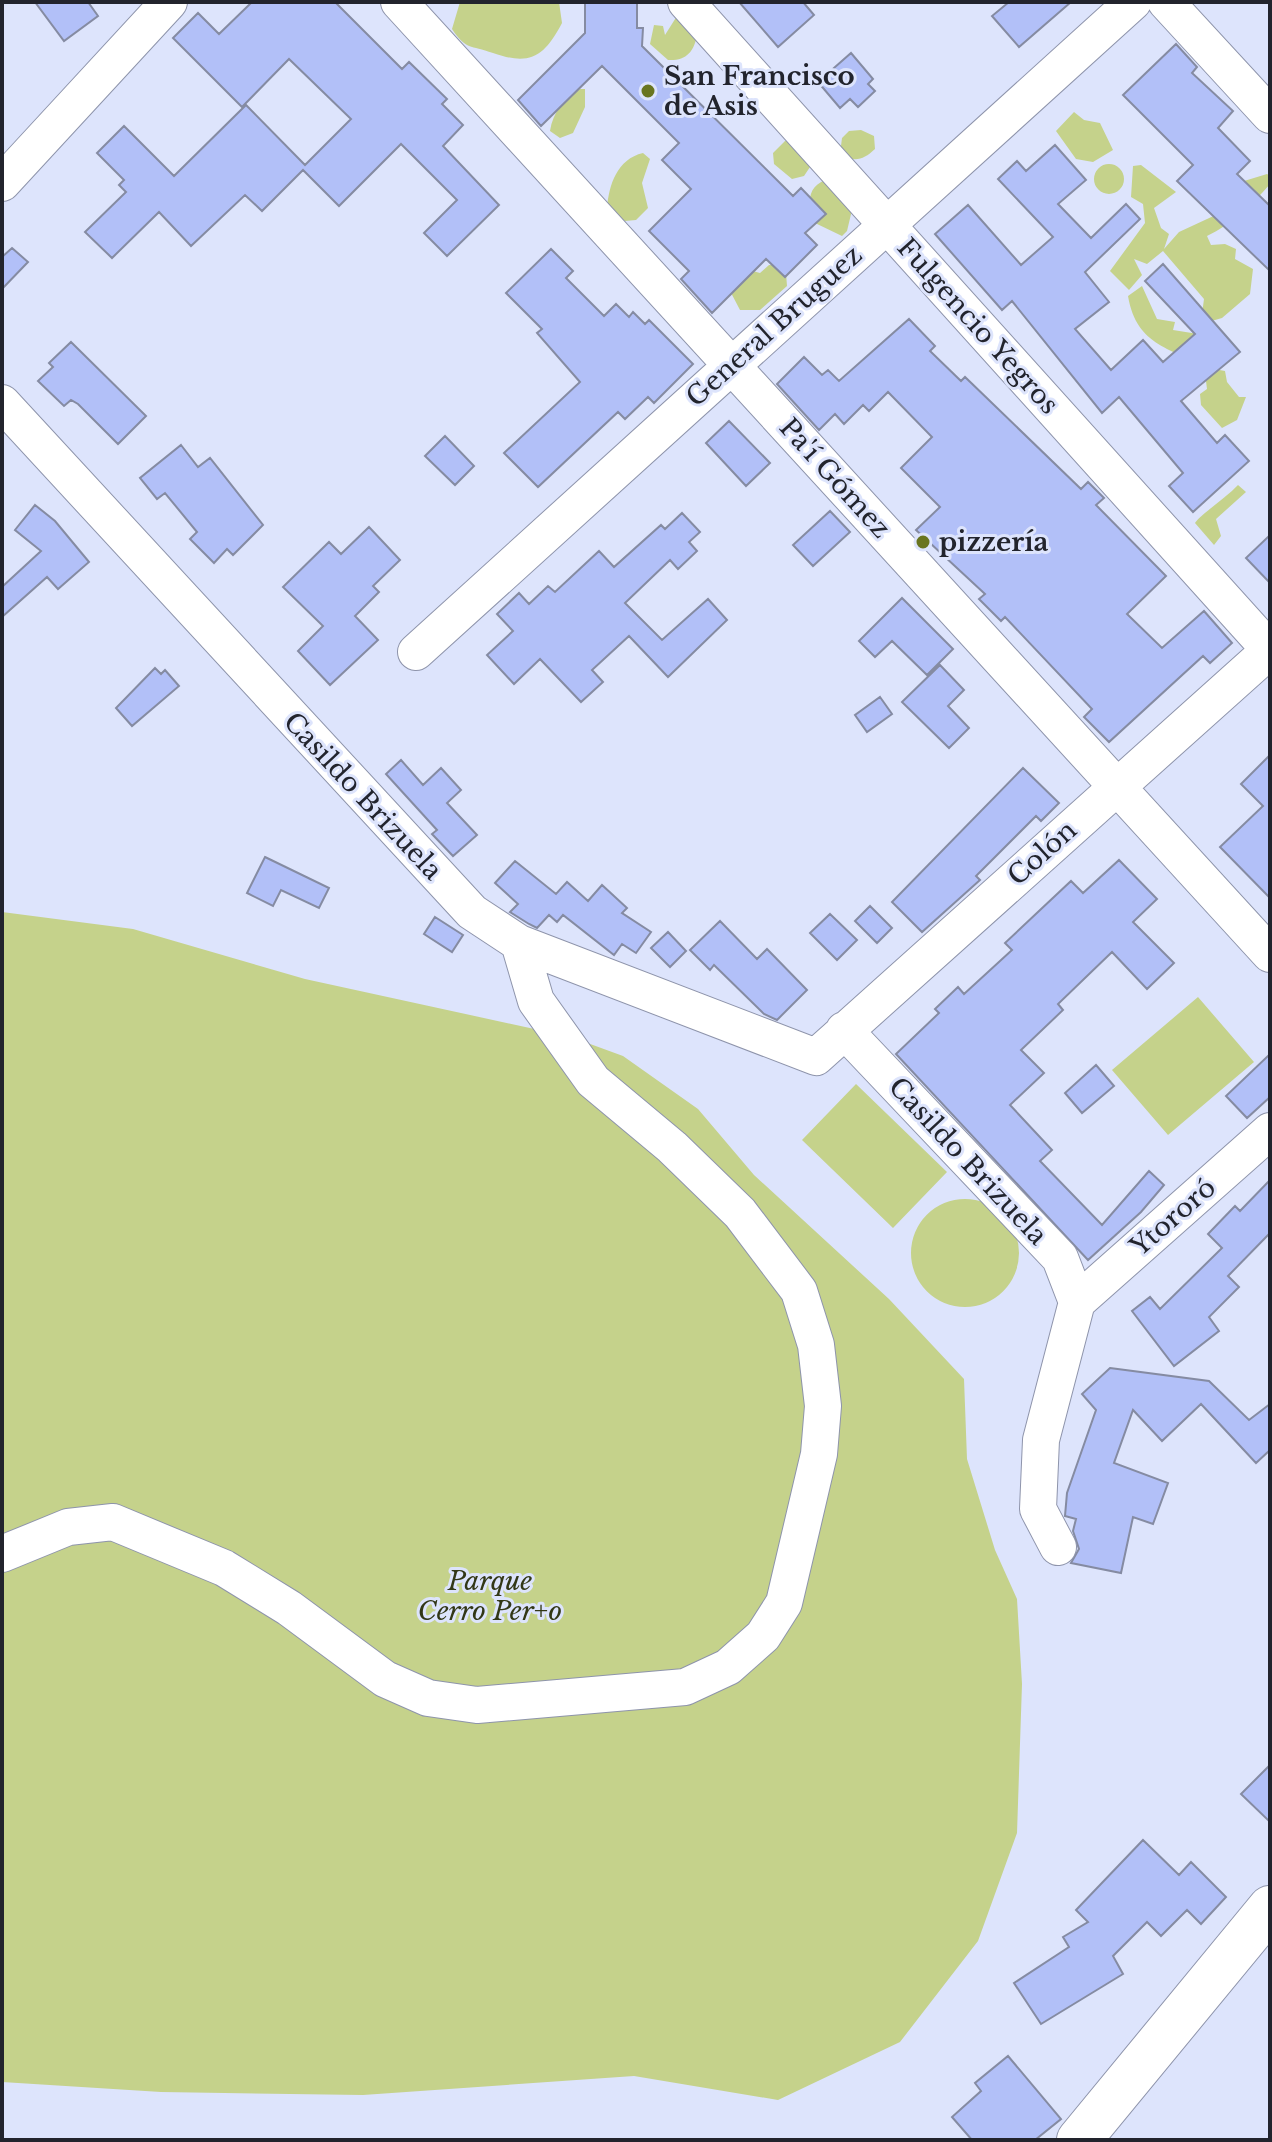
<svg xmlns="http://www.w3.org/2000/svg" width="1272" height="2142" font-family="'Libre Baskerville',serif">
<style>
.green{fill:#c5d28b}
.building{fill:#b2c0f8;stroke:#858ba2;stroke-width:2}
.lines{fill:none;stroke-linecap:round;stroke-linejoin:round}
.minor-casing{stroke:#8e94ab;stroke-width:38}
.major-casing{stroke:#8e94ab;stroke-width:46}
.minor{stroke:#fff;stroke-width:36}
.major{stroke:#fff;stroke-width:44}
.poi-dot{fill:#697520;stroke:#dde4fc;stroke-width:3}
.labels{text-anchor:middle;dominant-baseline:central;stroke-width:6;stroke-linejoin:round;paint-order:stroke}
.poi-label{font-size:26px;font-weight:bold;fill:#22242d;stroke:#dde4fc;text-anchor:start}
.street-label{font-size:26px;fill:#22242d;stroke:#dde4fc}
.park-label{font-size:26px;font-style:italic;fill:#323716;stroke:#dde4fc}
</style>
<rect width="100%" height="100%" fill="#dde4fc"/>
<path class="green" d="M460,2H559L562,23C544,57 530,66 493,53C470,45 466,50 452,29Z
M677,16L697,35C694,52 686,61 668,60L650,44L654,25L663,26L665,35Z
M580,89H585V107L573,133L560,138L550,131C553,112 564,98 580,89Z
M1074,112L1084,120L1100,123L1113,150L1093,162L1076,159L1056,131Z
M861,130L874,136L875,149C863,160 855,163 840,154L842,138L849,131Z
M785,141H792L810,167L804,176L792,179L774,164L773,153Z
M643,153L650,159L642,183L648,208L636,220L625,221L607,208C609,185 617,159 643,153Z
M1094 179a15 15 0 1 1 30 0a15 15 0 1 1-30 0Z
M1141,165L1176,192L1154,208L1161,228L1169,234L1164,249L1179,232L1220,213L1231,185L1267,174L1270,176V184C1252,205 1232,224 1207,236L1211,245L1225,244L1236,249L1235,259L1253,269L1250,294L1222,318L1208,322L1202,314L1204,299L1163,251L1147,264L1134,259L1142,275L1129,290L1110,271L1145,223L1143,204L1131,197L1133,166Z
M831,178L852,210L847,231L842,236L815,223C807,202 806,185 831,178Z
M769,265H779L786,273L787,286L760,310H740L728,287L749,270L760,273Z
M1142,286L1157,319L1175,322L1173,330L1198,334L1214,369L1225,371L1227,382L1239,397H1246L1237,420L1222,428L1201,405L1200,394L1207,389L1206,381L1212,371C1172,347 1137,348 1128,296Z
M1238,485L1246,492L1216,519L1221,536L1214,545L1195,523C1201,514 1227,497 1238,485Z
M2,912L133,929L305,979L571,1037L623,1056L698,1109L754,1175L889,1299L964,1379L967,1459L995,1550L1017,1599L1022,1684L1017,1833L978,1941L900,2042L778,2100L634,2076L363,2095L161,2092L2,2082Z
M1198,997L1254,1062L1168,1135L1112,1070Z
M856,1084L947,1172L893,1228L802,1140Z
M911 1253a54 54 0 1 1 108 0a54 54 0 1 1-108 0Z"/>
<path class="building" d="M35,2H88L98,16L64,41Z
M252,2H335L402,69L409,62L447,99L442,104L463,125L443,146L499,205L447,256L424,233L457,200L401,144L339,206L303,170L262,211L245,195L191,246L159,212L112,258L85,232L126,192L119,185L124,180L97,153L124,126L174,176L246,105L305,165L351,119L289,59L242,107L173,38L198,13L219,34Z
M585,2H637V28H643L642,46L793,196L801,188L826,214L805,233L817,245L785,277L766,259L712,313L681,279L689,271L649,231L691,189L662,160L679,143L602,66L541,126L518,100L585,33Z
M739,2H803L814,15L778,47Z
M1009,2H1071L1019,47L992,16Z
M1176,44L1197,67L1192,73L1233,111L1218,128L1250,161L1237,174L1270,206V271L1177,181L1193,165L1123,95Z
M851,53L873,79L868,84L875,91L858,107L850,99L840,108L818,82Z
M1055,145L1086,180L1058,204L1091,238L1126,204L1140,219L1085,272L1109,302L1075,329L1111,370L1143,340L1163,362L1195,334L1145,281L1163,264L1240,352L1181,401L1217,443L1225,435L1249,461L1193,512L1169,486L1183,473L1119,397L1102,413L1012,301L1002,310L935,234L968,205L1021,265L1053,237L998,179L1017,161L1026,171Z
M12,248L28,262L2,289V257Z
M551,249L573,271L566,278L604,316L616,304L629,317L633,312L645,324L649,320L693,364L654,403L648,397L625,419L618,412L538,487L504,453L580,382L537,333L542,329L506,293Z
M909,319L935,346L930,351L961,381L965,377L1081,489L1088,482L1104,498L1096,505L1166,576L1127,614L1162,648L1204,611L1232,643L1210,663L1203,656L1109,742L1084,717L1092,709L1005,617L1001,621L979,599L985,594L916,530L940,507L901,468L932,437L888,392L869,411L863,405L844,424L835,414L819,430L777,384L804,357L822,375L828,370L839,381Z
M71,342L146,416L118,444L78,404L71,400L64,406L38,381L53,367L49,363Z
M729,421L770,463L746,486L706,443Z
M445,436L474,466L455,485L425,456Z
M181,445L198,467L210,458L263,525L233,555L227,549L214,563L190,539L197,532L165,493L157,499L140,478Z
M35,505L55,521L89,562L58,589L47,577L2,617V587L41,551L15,530Z
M830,511L850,532L813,566L793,545Z
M682,513L700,532L689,542L697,551L678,569L670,560L625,603L662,640L708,599L727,620L668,677L629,636L592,670L603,682L581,702L540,659L514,684L487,655L513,631L497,614L519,593L529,604L548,586L555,592L599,551L614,567L661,525L665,529Z
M369,527L400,560L373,586L379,592L355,616L378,640L330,685L298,651L323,626L283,587L329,542L341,554Z
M1270,535V583L1246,558Z
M902,598L953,649L927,675L892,641L875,657L859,641Z
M940,665L964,690L948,706L969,728L949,748L902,702Z
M155,668L161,674L165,670L179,686L132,726L116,708Z
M880,697L892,714L867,732L855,715Z
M1270,755V898L1220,847L1263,806L1241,784Z
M401,760L423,785L441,768L461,790L447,803L477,835L453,856L432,834L437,830L386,774Z
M1023,768L1059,803L1041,821L1036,816L976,876L980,880L922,932L892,902Z
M265,857L329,888L319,908L281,890L273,906L247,893Z
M1119,860L1157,899L1133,922L1174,963L1147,989L1112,952L1058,1004L1063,1010L1021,1050L1044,1073L1010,1105L1052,1150L1040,1161L1102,1225L1149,1171L1164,1185L1141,1212L1088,1260L896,1054L939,1013L935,1009L958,987L964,994L1012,950L1005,943L1071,881L1083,893Z
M515,861L556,894L567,882L588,901L602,885L627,908L622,913L651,932L636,953L622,944L614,955L563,915L557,922L549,915L537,928L529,924L510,912L518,904L495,883Z
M870,906L892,928L877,943L855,921Z
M830,914L857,940L837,960L810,933Z
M435,917L463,935L452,952L424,934Z
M720,921L757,959L767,949L807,990L777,1020L764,1014L714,965L710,970L690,950Z
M668,932L686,951L670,967L651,948Z
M1270,1054V1097L1247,1118L1226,1096Z
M1096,1065L1114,1086L1082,1113L1065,1093Z
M1270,1180V1233L1228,1276L1239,1287L1209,1317L1219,1331L1174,1366L1132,1311L1150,1297L1160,1309L1222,1248L1208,1234L1235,1206L1240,1211Z
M1110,1368L1209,1381L1249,1420L1270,1404V1450L1256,1463L1201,1404L1162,1441L1133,1410L1114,1463L1168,1483L1153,1524L1133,1517L1121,1573L1071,1563L1079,1549L1073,1531L1076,1519L1065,1516L1067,1493L1096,1410L1082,1394Z
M1270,1765V1822L1241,1794Z
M1143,1840L1179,1875L1191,1862L1226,1897L1201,1924L1187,1910L1161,1936L1147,1922L1113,1956L1123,1974L1041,2024L1014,1983L1069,1947L1063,1937L1088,1922L1076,1910Z
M1008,2056L1061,2119L1035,2140H972L952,2117L981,2091L975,2083Z"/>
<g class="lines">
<defs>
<path id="minor" d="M399,2L1270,954
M686,2L1270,650
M1166,2L1270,115
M2,183L169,2
M2,403L472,912L519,943L816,1057L1270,650
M416,652L1133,2
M844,1030L1060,1258L1077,1302
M1077,1302L1270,1131
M1058,1547L1038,1509L1041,1440L1077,1302
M2,1554L68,1527L113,1522L224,1568L289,1608L385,1679L428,1698L477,1705L685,1687L728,1667L763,1636L784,1603L819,1454L823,1406L816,1345L799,1291L740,1213L672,1147L593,1081L536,1001L519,943"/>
<path id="major" d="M1079,2140L1270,1908"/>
</defs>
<use href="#minor" class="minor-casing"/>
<use href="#major" class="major-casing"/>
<use href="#minor" class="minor"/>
<use href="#major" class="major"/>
</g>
<g class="poi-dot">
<circle cx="648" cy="91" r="8"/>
<circle cx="923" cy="542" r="8"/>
</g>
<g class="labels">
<g class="poi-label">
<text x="664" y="76">San Francisco<tspan x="664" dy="30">de Asis</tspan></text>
<text x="939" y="542">pizzería</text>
</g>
<g class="street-label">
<text transform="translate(774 326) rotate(-42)">General Bruguez</text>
<text transform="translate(978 326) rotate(48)">Fulgencio Yegros</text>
<text transform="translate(835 478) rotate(48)">Pa'í Gómez</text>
<text transform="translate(363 796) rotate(47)">Casildo Brizuela</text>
<text transform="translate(1042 853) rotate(-42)">Colón</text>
<text transform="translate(968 1161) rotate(47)">Casildo Brizuela</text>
<text transform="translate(1173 1217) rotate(-41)">Ytororó</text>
</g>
<g class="park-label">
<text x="490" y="1581">Parque<tspan x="490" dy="30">Cerro Per+o</tspan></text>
</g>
</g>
<rect width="1272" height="2142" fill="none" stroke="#22242d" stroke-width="8"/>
</svg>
